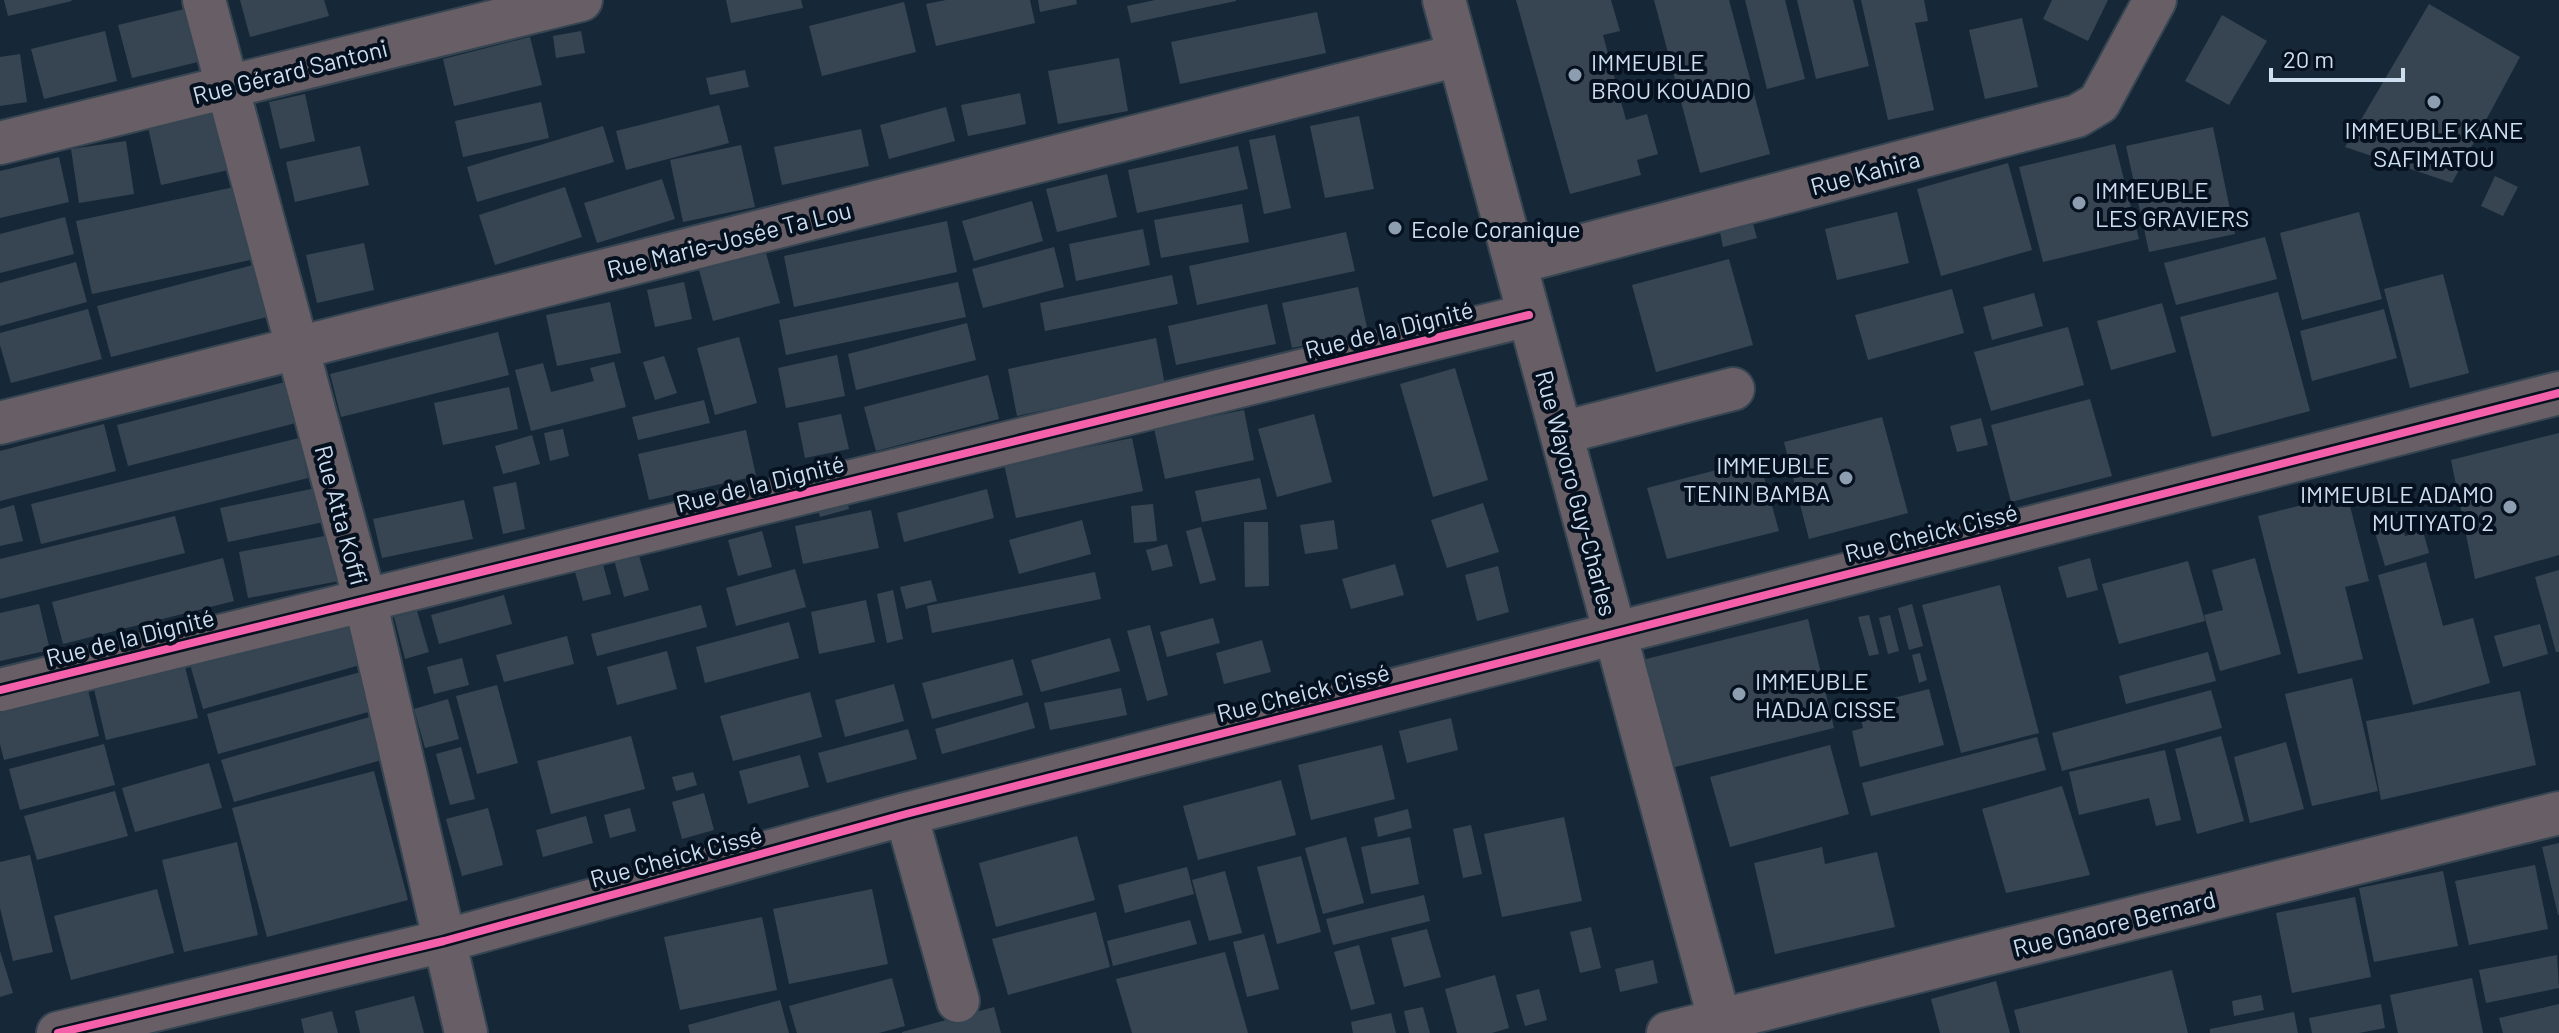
<svg xmlns="http://www.w3.org/2000/svg" width="2559" height="1033" font-family="Barlow,sans-serif">
<style>
.building{fill:#374552}
.lines{fill:none;stroke-linecap:round;stroke-linejoin:round}
.minor-casing{stroke:#364552;stroke-width:46}
.minor{stroke:#685e65;stroke-width:42}
.cycleway-casing{stroke:#05111e;stroke-width:13}
.cycleway{stroke:#f560ab;stroke-width:8}
.poi-dot{fill:#8c9eaf;stroke:#05111e;stroke-width:3}
.labels{text-anchor:middle;dominant-baseline:central;stroke-width:8;stroke-linejoin:round;paint-order:stroke}
.poi-label{font-size:24px;fill:#ccdef0;stroke:#05111e;text-anchor:start}
.street-label{font-size:24px;fill:#ccdef0;stroke:#05111e}
</style>
<rect width="100%" height="100%" fill="#162837"/>
<path class="building" d="M4,0H71L72,1L8,16Z
M240,0H324L329,16L250,37Z
M726,0H801L803,8L731,23Z
M946,0H1030L1035,23L936,46L926,4Z
M1038,0H1076L1077,4L1040,12Z
M1155,0H1236V1L1131,23L1127,6Z
M1516,0H1611L1620,31L1603,35L1626,120L1647,114L1658,154L1637,160L1641,175L1570,194Z
M1654,0H1729L1770,154L1700,173Z
M1745,0H1785L1805,79L1767,89Z
M1797,0H1853L1869,66L1816,79Z
M1861,0H1924L1928,21L1915,23L1934,110L1888,120Z
M2052,0H2108L2088,41L2043,19Z
M904,2L916,52L822,76L809,26Z
M2429,4L2520,57L2452,183L2345,147Z
M193,7L206,60L132,78L118,25Z
M1317,12L1326,53L1180,84L1171,42Z
M2222,15L2267,41L2229,105L2185,81Z
M2022,18L2038,87L1985,99L1969,30Z
M105,31L117,81L44,99L31,49Z
M581,31L585,53L556,58L553,36Z
M530,37L542,85L454,106L443,59Z
M20,54L27,102L0,106V57Z
M1119,58L1128,111L1058,124L1048,71Z
M745,70L749,87L710,95L706,78Z
M1020,93L1026,124L968,136L961,105Z
M305,94L315,141L280,149L269,102Z
M541,102L549,138L463,157L455,121Z
M719,105L729,143L626,170L616,131Z
M946,107L955,141L889,159L880,125Z
M220,111L233,169L161,185L148,127Z
M1359,116L1374,189L1325,198L1310,126Z
M603,126L614,162L477,202L467,167Z
M2213,127L2235,234L2149,252L2126,146Z
M861,129L869,166L782,185L774,147Z
M1275,135L1291,208L1264,214L1249,140Z
M126,141L134,194L79,203L71,149Z
M2115,144L2139,239L2043,262L2019,167Z
M741,145L755,207L683,222L670,160Z
M360,146L369,185L295,202L286,162Z
M1238,146L1248,189L1137,213L1128,170Z
M59,157L69,202L0,218V171Z
M2008,163L2032,250L1941,276L1917,189Z
M1107,174L1117,217L1057,232L1046,189Z
M2495,176L2518,187L2503,216L2481,206Z
M662,179L675,219L597,243L584,203Z
M239,186L255,259L92,294L76,221Z
M565,187L582,237L495,265L479,215Z
M1032,201L1043,241L974,261L962,221Z
M1242,204L1249,242L1161,258L1154,220Z
M1897,212L1909,263L1837,280L1825,229Z
M2359,212L2382,299L2302,320L2280,233Z
M65,217L74,254L0,273V234Z
M947,221L957,272L794,307L784,256Z
M1753,224L1757,238L1723,247L1720,232Z
M1143,229L1150,265L1076,281L1069,244Z
M1346,232L1355,271L1197,305L1189,266Z
M2265,237L2277,279L2176,305L2164,263Z
M364,243L374,290L317,303L306,255Z
M1054,247L1064,287L983,308L972,269Z
M766,253L780,303L713,321L699,270Z
M1729,259L1753,345L1656,372L1632,285Z
M76,262L87,302L0,326V283Z
M253,265L267,317L111,357L97,306Z
M2443,274L2469,373L2410,388L2384,289Z
M1172,275L1178,304L1045,331L1040,303Z
M684,282L692,319L655,327L647,290Z
M958,282L966,317L786,355L779,320Z
M1358,287L1368,332L1292,348L1282,303Z
M1952,289L1964,333L1868,360L1855,315Z
M2278,292L2310,411L2212,437L2180,317Z
M2034,293L2043,326L1992,340L1983,307Z
M610,302L621,353L557,366L546,315Z
M2162,303L2176,352L2111,370L2097,321Z
M1267,304L1276,344L1176,365L1168,326Z
M88,309L102,359L11,383L0,345V333Z
M2384,309L2397,358L2312,381L2300,331Z
M967,323L976,360L856,390L848,354Z
M2068,327L2084,385L1991,411L1974,352Z
M498,332L509,375L341,417L330,374Z
M739,337L757,403L715,415L697,348Z
M1156,338L1165,385L1017,416L1008,369Z
M837,355L845,396L786,408L778,368Z
M664,356L677,393L655,400L643,362Z
M614,362L626,407L531,431L515,370L543,363L551,392L594,381L590,368Z
M1455,368L1488,480L1433,497L1400,384Z
M988,375L999,419L876,451L864,407Z
M285,382L296,423L128,466L117,425Z
M509,387L518,429L443,445L434,403Z
M2090,399L2112,476L2011,502L1991,425Z
M704,400L710,423L638,440L632,417Z
M1244,410L1254,460L1165,479L1154,428Z
M841,414L849,449L805,458L798,423Z
M1314,414L1332,482L1277,497L1258,429Z
M1882,417L1908,513L1809,539L1784,442Z
M1981,418L1988,445L1957,452L1950,426Z
M104,424L116,471L0,501V451Z
M563,429L569,456L550,461L544,433Z
M746,430L756,476L649,500L638,454Z
M2559,433V555L2475,579L2451,460Z
M532,435L540,464L503,474L495,446Z
M299,438L308,478L41,544L31,504Z
M1132,438L1143,491L1016,518L1004,464Z
M1759,459L1779,531L1667,559L1647,488Z
M1260,478L1267,509L1202,522L1195,491Z
M516,482L525,529L503,534L493,487Z
M316,488L324,522L228,542L220,508Z
M844,488L849,509L820,517L814,496Z
M987,489L994,518L904,542L897,513Z
M2347,494L2369,581L2345,587L2363,659L2298,674L2258,516Z
M464,500L473,539L382,558L373,519Z
M1483,503L1499,552L1447,568L1431,520Z
M1153,504L1157,541L1134,543L1131,506Z
M14,505L23,541L0,546V509Z
M871,510L879,548L803,564L795,526Z
M2398,512L2405,536L2423,531L2429,553L2385,566L2371,519Z
M175,516L185,553L0,599V559Z
M1082,520L1091,554L1019,574L1009,540Z
M1334,520L1338,549L1305,554L1300,525Z
M1244,522H1268L1269,586L1245,587Z
M1201,527L1216,580L1200,584L1186,531Z
M762,531L772,567L738,576L728,540Z
M330,535L339,581L248,598L239,552Z
M1167,544L1173,566L1152,571L1146,550Z
M637,549L649,590L624,597L613,556Z
M223,558L234,601L63,644L52,602Z
M2090,558L2098,590L2067,598L2058,567Z
M2255,558L2281,654L2220,671L2204,615L2223,610L2212,570Z
M602,561L611,594L583,601L574,568Z
M2188,561L2205,621L2119,644L2102,584Z
M2426,562L2443,626L2473,618L2490,683L2413,705L2378,575Z
M1395,564L1404,595L1351,609L1342,579Z
M1498,566L1509,612L1477,621L1465,575Z
M795,569L806,607L736,626L726,588Z
M2559,570V652H2556L2535,577Z
M1095,572L1101,599L932,633L927,606Z
M931,580L937,601L906,609L900,587Z
M2000,585L2039,733L1961,753L1922,605Z
M893,590L903,639L887,643L877,594Z
M504,595L512,624L439,644L431,615Z
M866,600L875,642L819,654L811,612Z
M39,604L50,650L0,661V613Z
M1912,604L1923,646L1909,650L1898,608Z
M701,605L707,627L597,656L591,634Z
M417,611L429,652L405,659L394,617Z
M357,614L371,662L203,709L189,661Z
M1869,615L1879,654L1869,656L1858,617Z
M1890,615L1899,651L1888,654L1879,618Z
M1213,618L1220,643L1167,657L1160,632Z
M1808,619L1834,728L1671,768L1642,660Z
M789,622L799,658L705,683L696,647Z
M2540,624L2548,654L2503,667L2494,636Z
M1150,625L1168,695L1147,701L1127,631Z
M567,636L574,664L504,682L496,655Z
M1110,638L1120,671L1041,692L1031,660Z
M1262,640L1271,672L1224,684L1216,653Z
M667,651L677,689L617,705L607,667Z
M2208,652L2216,681L2126,704L2119,676Z
M1920,653L1927,680L1919,683L1912,655Z
M462,658L469,685L434,694L427,667Z
M1013,659L1023,695L932,719L922,683Z
M184,663L198,718L106,740L93,685Z
M368,670L379,709L218,754L207,714Z
M2352,678L2378,791L2312,806L2285,694Z
M894,684L904,721L845,737L835,700Z
M497,685L518,763L477,774L456,696Z
M1121,688L1127,715L1050,730L1044,703Z
M1929,689L1944,745L1860,767L1852,731L1863,728L1858,707Z
M88,690L99,736L4,760L0,744V713Z
M2211,690L2222,728L2062,771L2052,733Z
M2520,691L2536,765L2381,800L2366,721Z
M810,692L822,737L733,761L720,716Z
M448,699L459,739L425,748L414,709Z
M1028,702L1035,728L942,754L935,729Z
M380,714L392,757L234,802L221,760Z
M1451,718L1458,750L1407,763L1399,731Z
M908,729L917,759L827,783L818,753Z
M631,736L645,789L551,814L537,761Z
M2221,736L2244,821L2197,834L2175,749Z
M2037,737L2046,770L1871,816L1862,783Z
M2286,742L2304,809L2250,823L2234,757Z
M104,744L115,785L20,810L9,769Z
M1382,745L1395,799L1311,820L1298,765Z
M1830,745L1849,814L1730,847L1710,777Z
M461,747L475,799L450,805L436,754Z
M2165,750L2181,820L2156,826L2149,798L2079,815L2069,772Z
M800,755L809,787L748,804L739,771Z
M209,763L222,808L135,832L122,788Z
M374,771L408,900L267,937L232,808Z
M693,772L697,785L676,791L672,777Z
M1281,780L1296,835L1198,860L1183,806Z
M2062,786L2090,875L2006,893L1982,809Z
M115,791L128,836L37,860L24,816Z
M704,793L714,830L682,839L672,802Z
M488,808L503,865L462,876L446,819Z
M630,808L636,831L610,838L604,815Z
M1408,809L1412,828L1378,837L1374,818Z
M586,816L593,843L543,857L536,830Z
M1564,817L1582,901L1502,917L1484,834Z
M1471,825L1482,874L1463,878L1453,829Z
M1077,836L1095,900L996,927L979,863Z
M1346,837L1364,903L1323,914L1305,848Z
M1410,837L1419,884L1371,894L1361,847Z
M237,842L258,935L184,952L162,860Z
M2559,843V915H2558L2542,847Z
M1822,847L1825,864L1877,852L1895,927L1775,954L1754,863Z
M30,855L53,952L13,961L0,908V862Z
M1301,856L1321,932L1277,944L1257,867Z
M2535,865L2548,929L2469,945L2455,881Z
M1187,867L1194,894L1125,913L1118,885Z
M1225,871L1242,933L1209,941L1192,880Z
M2443,871L2458,946L2374,962L2359,888Z
M157,889L174,953L71,980L54,916Z
M872,889L888,964L789,984L773,909Z
M1424,895L1430,921L1333,945L1326,919Z
M2355,897L2371,977L2292,993L2276,913Z
M1096,912L1110,967L1008,995L992,939Z
M762,917L777,990L680,1010L664,937Z
M1190,920L1197,944L1113,966L1107,941Z
M1591,927L1601,968L1580,973L1570,932Z
M1427,929L1441,977L1404,987L1391,938Z
M1264,934L1279,989L1247,997L1233,942Z
M1359,945L1375,1004L1351,1010L1334,952Z
M0,951L13,993L0,997Z
M1225,952L1248,1033H1132L1116,979Z
M2557,955L2559,988L2486,1003L2479,970Z
M1653,960L1658,983L1620,992L1615,969Z
M2172,970L2188,1033H2020L2014,1010Z
M1495,975L1509,1028L1492,1033H1457L1445,989Z
M892,978L905,1026L879,1033H797L789,1006Z
M2472,978L2483,1033H2398L2390,995Z
M1996,981L2010,1033H1940L1931,999Z
M1539,989L1547,1020L1525,1026L1516,995Z
M2261,995L2264,1010L2234,1016L2232,1001Z
M414,996L424,1033H360L355,1011Z
M780,1000L789,1033H690L688,1025Z
M2381,1004L2385,1028L2359,1033H2312L2309,1018Z
M2559,1004V1033H2503L2499,1018Z
M994,1007L1001,1033H902V1032Z
M1423,1007L1430,1033H1409L1404,1011Z
M332,1011L338,1033H304L301,1019Z
M2294,1012L2298,1033H2210V1029Z
M1391,1013L1396,1033H1353L1351,1022Z"/>
<g class="lines">
<defs>
<path id="minor" d="M204,0L365,600L466,1033
M1444,0L1723,1033
M0,143L581,0
M1515,263L2077,116L2099,103L2155,0
M0,423L1459,55
M1561,433L1733,389
M0,690L1529,315
M906,814L958,1001
M58,1033L444,941L906,814L2559,393
M1668,1033L2559,813"/>
</defs>
<use href="#minor" class="minor-casing"/>
<use href="#minor" class="minor"/>
<defs>
<path id="cycleway" d="M0,690L1529,315
M58,1033L444,941L906,814L2559,393"/>
</defs>
<use href="#cycleway" class="cycleway-casing"/>
<use href="#cycleway" class="cycleway"/>
</g>
<g class="poi-dot">
<circle cx="1575" cy="75" r="8"/>
<circle cx="2434" cy="102" r="8"/>
<circle cx="2079" cy="203" r="8"/>
<circle cx="1395" cy="228" r="8"/>
<circle cx="1846" cy="478" r="8"/>
<circle cx="2510" cy="507" r="8"/>
<circle cx="1739" cy="694" r="8"/>
</g>
<g class="labels">
<g class="poi-label">
<text x="1591" y="61">IMMEUBLE<tspan x="1591" dy="28">BROU KOUADIO</tspan></text>
<text x="2434" y="129" text-anchor="middle">IMMEUBLE KANE<tspan x="2434" dy="28">SAFIMATOU</tspan></text>
<text x="2095" y="189">IMMEUBLE<tspan x="2095" dy="28">LES GRAVIERS</tspan></text>
<text x="1411" y="228">Ecole Coranique</text>
<text x="1830" y="464" text-anchor="end">IMMEUBLE<tspan x="1830" dy="28">TENIN BAMBA</tspan></text>
<text x="2494" y="493" text-anchor="end">IMMEUBLE ADAMO<tspan x="2494" dy="28">MUTIYATO 2</tspan></text>
<text x="1755" y="680">IMMEUBLE<tspan x="1755" dy="28">HADJA CISSE</tspan></text>
</g>
<g class="street-label">
<text transform="translate(290 71) rotate(-14)">Rue Gérard Santoni</text>
<text transform="translate(1865 172) rotate(-15)">Rue Kahira</text>
<text transform="translate(729 239) rotate(-14)">Rue Marie-Josée Ta Lou</text>
<text transform="translate(1389 329) rotate(-14)">Rue de la Dignité</text>
<text transform="translate(760 483) rotate(-14)">Rue de la Dignité</text>
<text transform="translate(1577 493) rotate(75)">Rue Wayoro Guy-Charles</text>
<text transform="translate(342 515) rotate(75)">Rue Atta Koffi</text>
<text transform="translate(1931 532) rotate(-14)">Rue Cheick Cissé</text>
<text transform="translate(130 637) rotate(-14)">Rue de la Dignité</text>
<text transform="translate(1303 692) rotate(-14)">Rue Cheick Cissé</text>
<text transform="translate(676 856) rotate(-15)">Rue Cheick Cissé</text>
<text transform="translate(2114 923) rotate(-14)">Rue Gnaore Bernard</text>
</g>
</g>
<path d="M2271 68v12h132v-12" fill="none" stroke="#ccdef0" stroke-width="4"/>
<text x="2283" y="68" font-size="24" fill="#ccdef0" stroke="#05111e" stroke-width="6" paint-order="stroke">20 m</text>
</svg>
